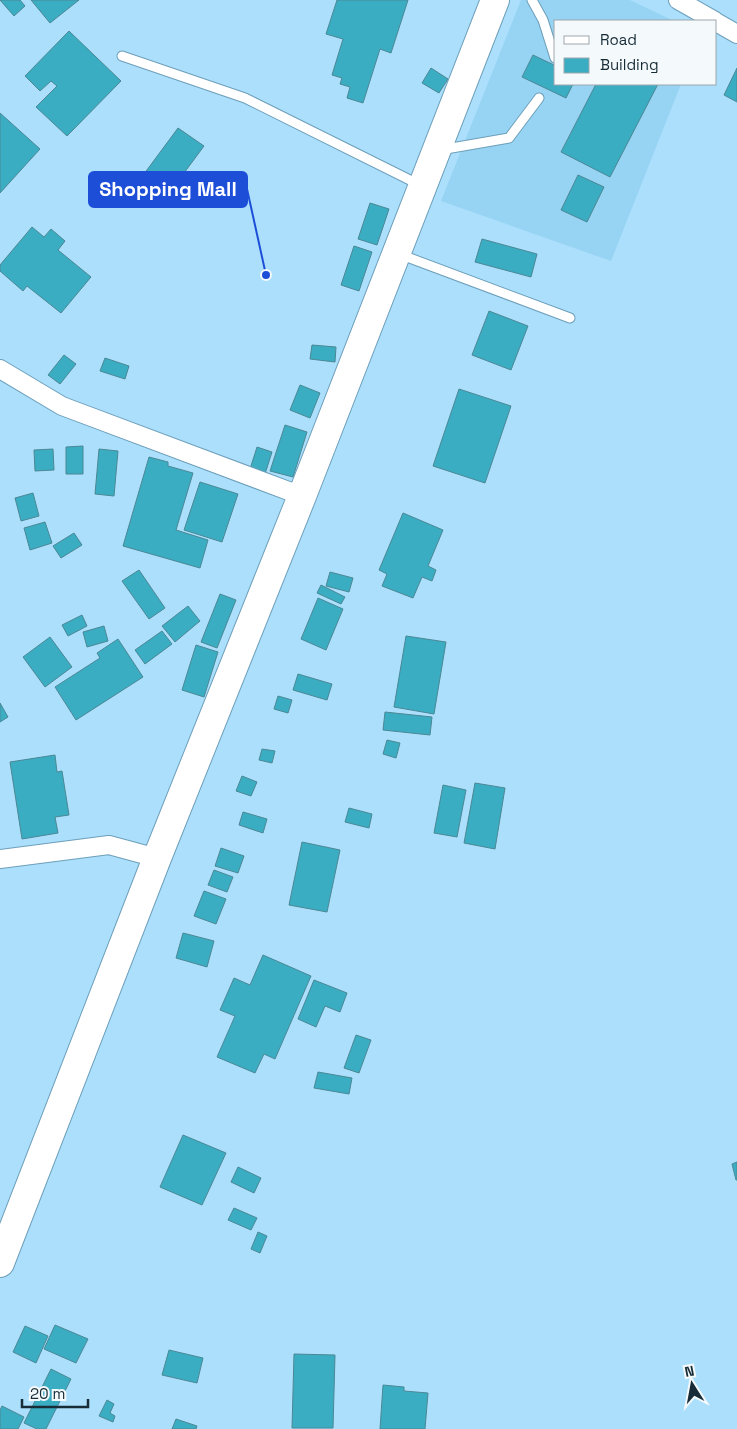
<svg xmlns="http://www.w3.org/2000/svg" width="737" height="1429" font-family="'Space Grotesk',sans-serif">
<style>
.built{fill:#97d3f3}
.building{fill:#3aadc2;stroke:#4b8895}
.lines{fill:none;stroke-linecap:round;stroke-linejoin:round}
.lane-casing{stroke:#6d9fba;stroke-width:11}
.street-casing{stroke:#6d9fba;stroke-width:20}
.highway-casing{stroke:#6d9fba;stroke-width:30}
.lane{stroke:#fff;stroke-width:9}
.street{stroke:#fff;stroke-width:18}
.highway{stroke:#fff;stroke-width:28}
.leader{fill:none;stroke:#1d4ed8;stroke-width:2}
.callout-dot{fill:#1d4ed8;stroke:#f4f9fb;stroke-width:2}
.callout{fill:#1d4ed8;stroke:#1d4ed8;stroke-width:2}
.callout-label{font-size:20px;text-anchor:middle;font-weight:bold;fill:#fff}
</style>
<rect width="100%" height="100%" fill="#abdffc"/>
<path class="built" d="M521,0H630L674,21H556V84H681L611,261L441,201Z"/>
<path class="building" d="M0,0H20L25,6L14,16Z
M31,0H79L50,23Z
M337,0H408L391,53L380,49L363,103L347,98L350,87L340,84L342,78L332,75L343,39L326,34Z
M69,31L121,81L67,136L36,107L57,86L51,81L40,91L25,76Z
M533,55L556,66V84H573L566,98L522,77Z
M431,68L448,79L439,93L422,83Z
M737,68V102L724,95Z
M596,84H658L610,177L561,152Z
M0,113L40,149L0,193Z
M178,128L204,146L184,173L195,181L180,200L144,174Z
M578,175L604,187L587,222L561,210Z
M370,203L389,209L377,245L358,239Z
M32,227L44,237L51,229L65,241L58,250L91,277L61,313L27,286L23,291L0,271V265Z
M482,239L537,254L531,277L475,262Z
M354,246L372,252L359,291L341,285Z
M489,311L528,326L511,370L472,355Z
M312,345L336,347L335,362L310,359Z
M64,355L76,364L60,384L48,375Z
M105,358L129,366L125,379L100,371Z
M300,385L320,393L310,418L290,410Z
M459,389L511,406L485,483L433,466Z
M285,425L307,432L293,477L270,471Z
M83,446V474H66V447Z
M257,447L272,452L265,474L250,469Z
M53,449L54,470L35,471L34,450Z
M99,449L118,451L114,496L95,494Z
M149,457L168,462V466L193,473L176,530L208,540L200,568L123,546Z
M200,482L238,494L222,542L184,530Z
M33,493L39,516L21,521L15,498Z
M403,513L443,530L428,566L436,570L432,581L422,577L413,598L382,586L387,574L379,570Z
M45,522L52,543L30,550L24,528Z
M74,533L82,545L61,558L53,546Z
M139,570L165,608L149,619L122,581Z
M330,572L353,578L349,592L326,586Z
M321,585L345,597L341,604L317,593Z
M220,594L236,600L217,648L201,642Z
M318,598L343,609L326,650L301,639Z
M188,606L200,621L175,642L162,626Z
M82,615L87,626L68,636L62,625Z
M104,626L108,641L87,647L83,632Z
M162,631L172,644L145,664L135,650Z
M406,636L446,642L434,714L394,707Z
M50,637L72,667L45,687L23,657Z
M118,639L143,677L76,720L55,687L100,658L97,653Z
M196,645L218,652L204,697L182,690Z
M298,674L332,684L327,700L293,690Z
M278,696L292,700L288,713L274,709Z
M0,703L8,717L0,722Z
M385,712L432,717L430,735L383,730Z
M387,740L400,743L396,758L383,754Z
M262,749L275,751L272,763L259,760Z
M55,755L57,772L62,771L69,815L55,817L58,833L22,839L10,762Z
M242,776L257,782L251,796L236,791Z
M475,783L505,788L495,849L464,843Z
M443,785L466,790L457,837L434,833Z
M349,808L372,814L369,828L345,822Z
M243,812L267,819L263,833L239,825Z
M302,842L340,850L327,912L289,905Z
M221,848L244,856L238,873L215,866Z
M214,870L233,877L227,892L208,885Z
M204,891L226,899L216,924L194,916Z
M183,933L214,941L207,967L176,958Z
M263,955L311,976L275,1059L264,1054L255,1073L217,1057L235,1016L220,1010L234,978L250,985Z
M314,980L347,993L340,1012L325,1006L316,1027L298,1019Z
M356,1035L371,1040L359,1073L344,1068Z
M318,1072L352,1078L349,1094L314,1088Z
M183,1135L226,1153L202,1205L160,1187Z
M737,1162V1180H736L732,1164Z
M238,1167L261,1178L254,1193L231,1182Z
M234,1208L257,1218L251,1230L228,1220Z
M258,1232L267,1236L260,1253L251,1249Z
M55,1325L88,1339L76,1363L44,1349Z
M25,1326L48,1336L36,1363L13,1352Z
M169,1350L203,1358L197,1383L162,1375Z
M294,1354L335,1355L333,1428H292Z
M51,1369L71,1379L46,1429H37L24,1423Z
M383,1385L404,1387V1391L428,1393L425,1429H380Z
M107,1400L114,1404L110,1413L115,1416L113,1422L99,1416Z
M2,1406L24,1417L18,1429H0V1410Z
M176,1419L197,1426L196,1429H172Z"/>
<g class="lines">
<defs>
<path id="lane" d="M532,0L543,20L555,58
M122,56L245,98L420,185
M440,150L509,138L539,98
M399,254L570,318"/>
<path id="street" d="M678,0L715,21
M716,22L737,34
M0,369L62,406L302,496
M0,859L109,845L157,858"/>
<path id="highway" d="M0,1263L157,858L302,496L495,0"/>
</defs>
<use href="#lane" class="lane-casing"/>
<use href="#street" class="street-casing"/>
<use href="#highway" class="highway-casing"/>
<use href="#lane" class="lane"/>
<use href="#street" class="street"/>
<use href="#highway" class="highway"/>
</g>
<path class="leader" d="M266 275L247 189"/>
<circle class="callout-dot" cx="266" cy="275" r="5"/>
<rect class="callout" x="89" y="172" width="158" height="35" rx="5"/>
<g class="callout-label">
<text x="168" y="196">Shopping Mall</text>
</g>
<rect x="554" y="20" width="162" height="65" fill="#f4f9fb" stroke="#9ca7ad"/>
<rect x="564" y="36" width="25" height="8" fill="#ffffff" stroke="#9ca7ad"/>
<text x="600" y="45" font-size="15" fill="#172c37">Road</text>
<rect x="564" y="58" width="25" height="15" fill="#3aadc2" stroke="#9ca7ad"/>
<text x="600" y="70" font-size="15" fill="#172c37">Building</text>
<g transform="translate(692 1384) rotate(349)" stroke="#f4f9fb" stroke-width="4" paint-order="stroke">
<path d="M0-4L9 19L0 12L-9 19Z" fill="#172c37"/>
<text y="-8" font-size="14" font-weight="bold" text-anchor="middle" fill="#172c37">N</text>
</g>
<path d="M22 1399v8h66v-8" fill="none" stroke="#172c37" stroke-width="2.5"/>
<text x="30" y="1399" font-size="15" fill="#172c37" stroke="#f4f9fb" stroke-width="4" paint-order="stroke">20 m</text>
</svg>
